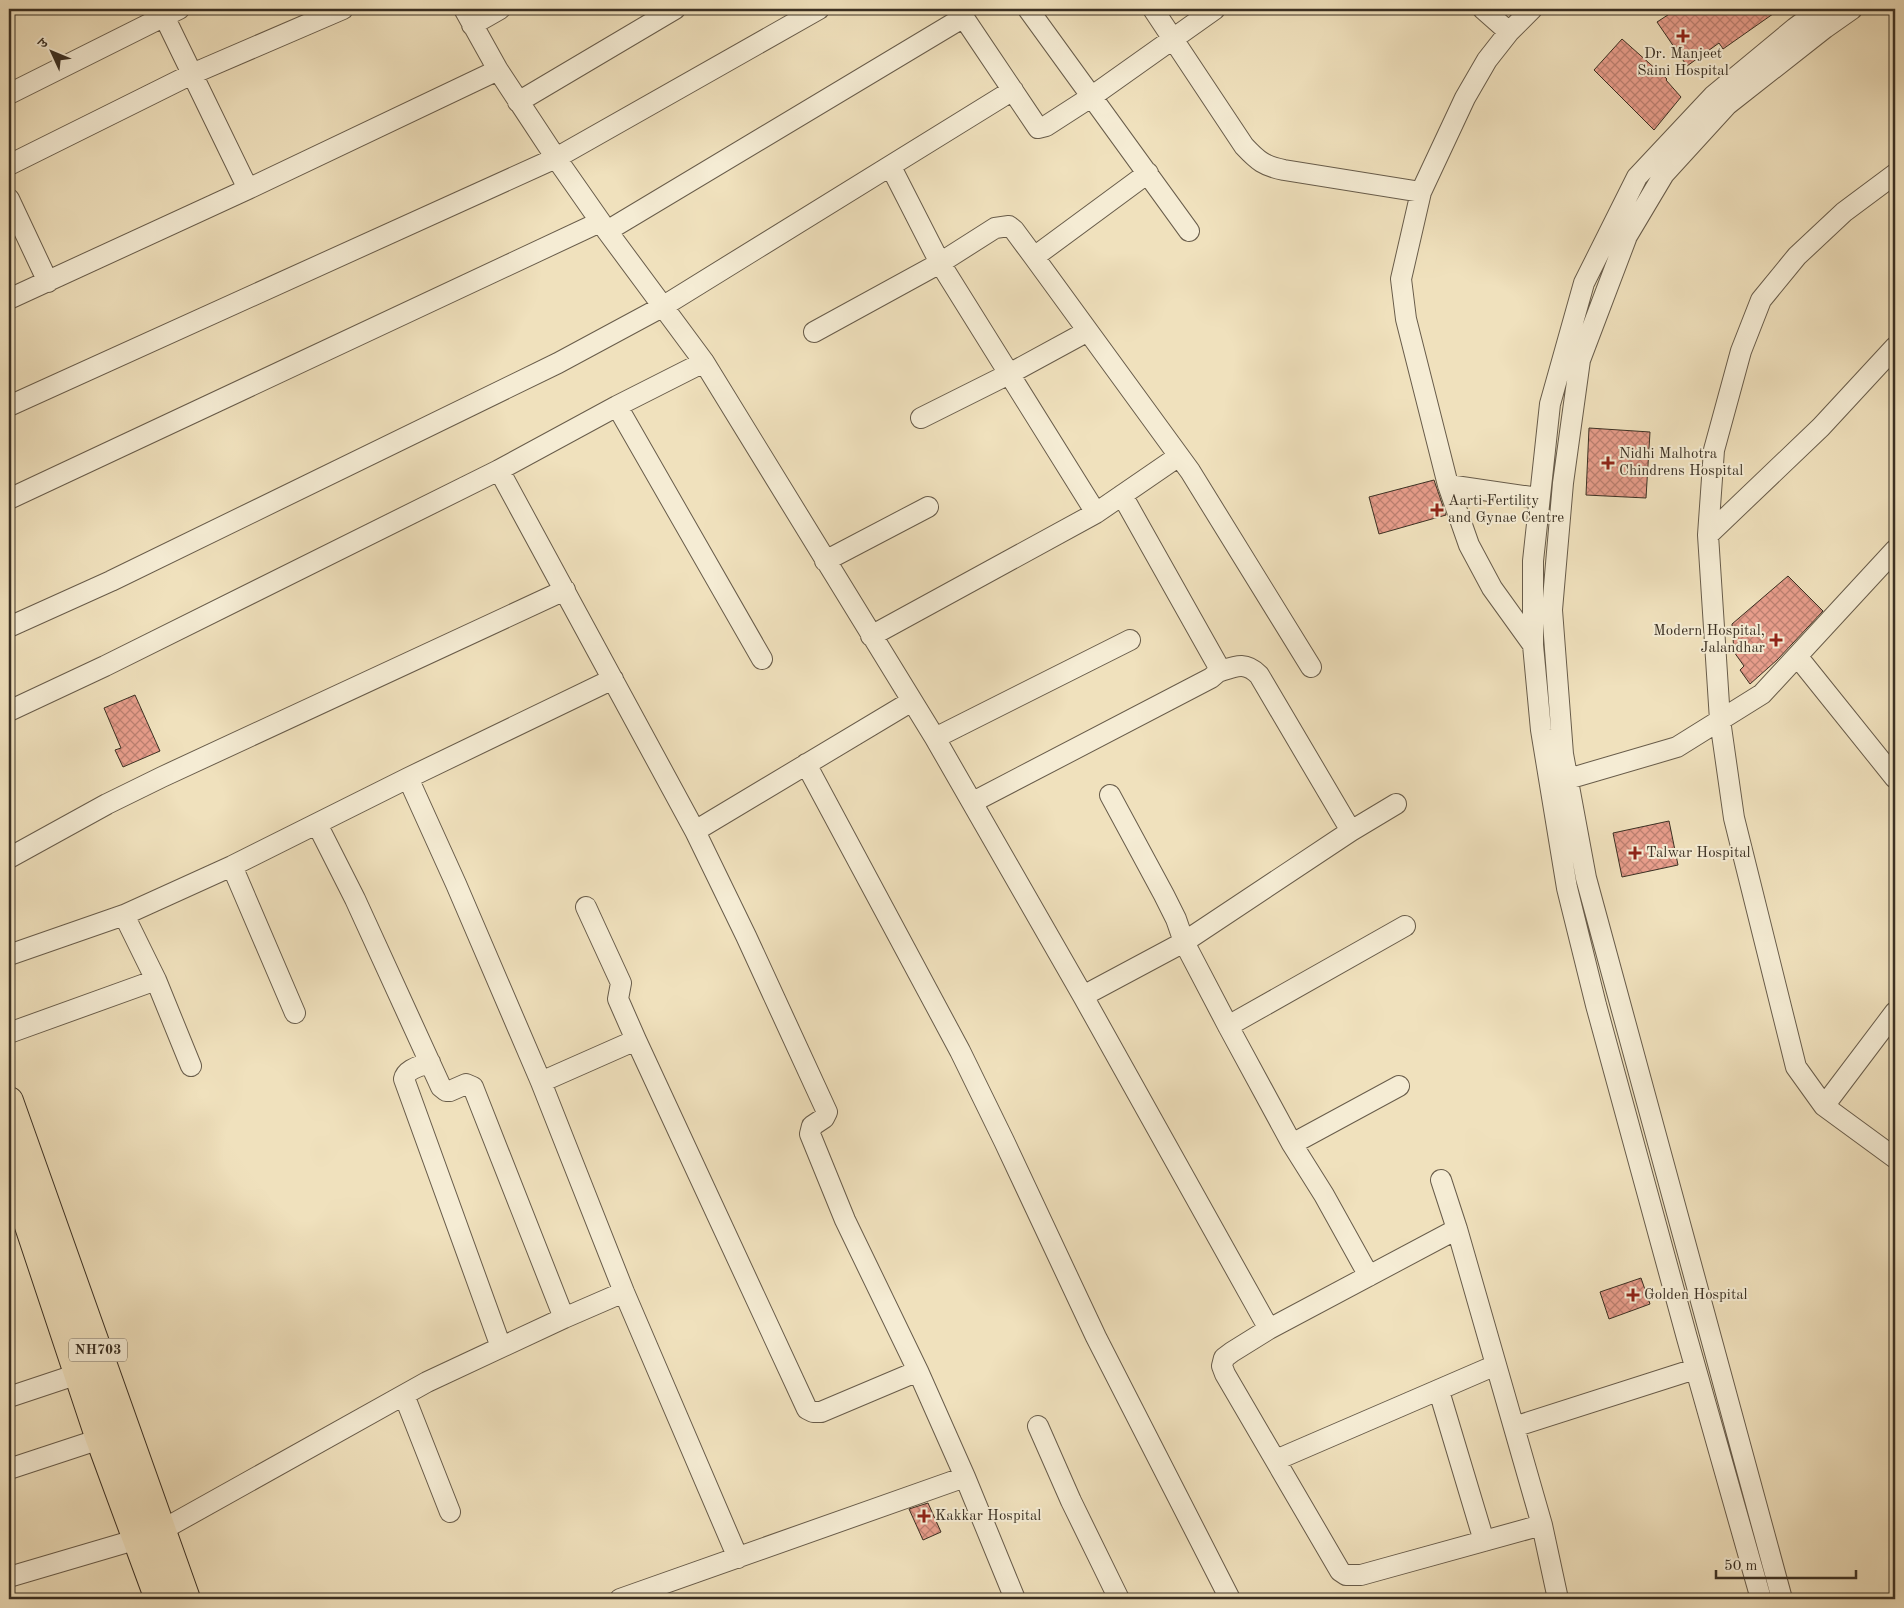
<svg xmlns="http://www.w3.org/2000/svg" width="1904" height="1608" font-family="'Old Standard TT','Noto Serif Devanagari',serif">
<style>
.building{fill:url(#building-cross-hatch);stroke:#3b3023}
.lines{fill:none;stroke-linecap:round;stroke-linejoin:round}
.minor-casing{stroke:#685c4a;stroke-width:22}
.highway-casing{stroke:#3b3023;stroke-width:30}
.minor{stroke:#f5ecd4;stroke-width:20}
.highway{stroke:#f0e1bd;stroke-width:28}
.poi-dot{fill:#8f2418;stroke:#f5ecd4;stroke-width:2}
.labels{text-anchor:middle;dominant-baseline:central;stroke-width:4;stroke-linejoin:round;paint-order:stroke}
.shield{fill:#f5ecd4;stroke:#736858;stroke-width:1}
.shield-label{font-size:14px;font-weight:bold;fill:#3b3023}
.poi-label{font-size:15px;fill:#3b3023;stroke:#f5ecd4;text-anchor:start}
</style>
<defs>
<pattern id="building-cross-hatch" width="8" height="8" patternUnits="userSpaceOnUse" patternTransform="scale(1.25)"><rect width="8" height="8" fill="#e79d8b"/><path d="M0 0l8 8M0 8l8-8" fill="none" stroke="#bc8071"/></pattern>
</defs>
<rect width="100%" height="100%" fill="#f0e1bd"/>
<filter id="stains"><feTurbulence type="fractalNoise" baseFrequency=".004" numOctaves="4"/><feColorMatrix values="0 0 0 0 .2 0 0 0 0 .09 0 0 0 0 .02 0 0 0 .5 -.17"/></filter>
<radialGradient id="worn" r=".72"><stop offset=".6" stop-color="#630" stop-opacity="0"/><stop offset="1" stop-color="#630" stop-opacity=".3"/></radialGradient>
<path class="building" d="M1677,9H1780L1723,49L1719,43L1687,66L1657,22Z
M1622,39L1667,79L1666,80L1681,97L1654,130L1594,70Z
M1589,428L1650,432L1646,498L1586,495Z
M1434,480L1446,515L1379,534L1369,497Z
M1788,576L1823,611L1777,660L1750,684L1740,670L1744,666L1734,652L1732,624Z
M135,695L160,751L123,767L115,750L121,748L104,708Z
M1669,821L1678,865L1622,877L1613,833Z
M1641,1278L1650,1304L1609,1319L1600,1292Z
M928,1503L941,1532L923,1540L909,1509Z"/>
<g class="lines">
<defs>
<path id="minor" d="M464,9L498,70L556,158L607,231L704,362L935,738L1083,996L1269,1329
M958,9L1038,128L1046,126L1091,97L1215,9
M1028,9L1189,231
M1153,9L1244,146C1258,161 1264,166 1284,170L1421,192
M1483,9L1509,32
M1532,9L1509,32L1487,60L1465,98L1421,192L1401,279L1406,319L1448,485L1469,545L1492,588L1533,645
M164,16L248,189
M472,25L500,9
M9,94L179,9
M518,102L675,9
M9,165L192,74L343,9
M891,167L940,263L1096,513
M1895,174L1844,212L1797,256L1761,300L1741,351L1714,450L1708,535L1720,720L1734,818L1796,1067L1824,1106L1895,1158
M9,199L48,282
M607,231L964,17
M1034,257L1148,173
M9,299L248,189L498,70
M814,332L940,263L995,228L1009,226L1014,230L1034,257L1190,471L1311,667
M9,406L556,158L819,9
M617,406L762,659
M921,418L1009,374L1088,331
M499,470L695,831L746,936L827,1112L824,1118L812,1126L810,1134L845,1220L918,1371L965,1477L1015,1599
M1448,485L1538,498
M9,499L600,222
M1708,535L1821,427L1895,347
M825,561L928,507
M9,627L111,581L558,363L662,307L1013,90
M871,636L1096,513L1179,456
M1797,656L1895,778
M1218,672C1236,666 1245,661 1259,675L1351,831
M9,711L105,666L499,470L617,406L704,362
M935,738L1130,640
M806,764L960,1051L1004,1141L1096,1337L1230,1599
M408,778L456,884L541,1082L624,1292L738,1558
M1568,779L1677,747L1762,694L1895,550
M1110,795L1164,895L1176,919L1184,942L1228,1026L1292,1144L1324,1195L1369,1276
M973,802L1211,678L1218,672L1217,664L1122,495
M317,824L355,899L441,1087L446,1091H450L466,1084L473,1087L564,1318
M695,831L912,701
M9,858L107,804L162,777L565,590
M232,866L295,1013
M586,907L621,983L618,999L636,1040L807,1409L813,1412H821L918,1371
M124,915L156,980L191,1066
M9,955L124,915L232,866L408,778L613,679
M1083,996L1184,942L1351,831L1396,804
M1228,1026L1405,926
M9,1033L156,980
M430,1062C421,1066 406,1069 404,1079L501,1347
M541,1082L636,1040
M1824,1106L1895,1012
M1292,1144L1399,1086
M1441,1180L1457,1229L1542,1525L1558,1599
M1457,1229L1269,1329L1232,1352L1224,1358L1222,1366L1225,1374L1340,1571L1346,1575H1361L1542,1525
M1439,1391L1484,1541
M404,1395L450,1512
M9,1397L78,1374
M1038,1426L1071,1501L1119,1599
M1514,1427L1695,1369
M1276,1460L1496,1365
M9,1469L100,1439
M162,1530L427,1382L564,1318L624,1292
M9,1577L138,1539
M620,1599L965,1477
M1761,1599L1687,1338L1596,1005L1567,888L1541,730L1533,645V561L1550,404L1584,283L1637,177L1713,96L1795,28L1821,9
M1782,1599L1586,878L1563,754L1552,610L1563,483L1580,360L1627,236L1664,174L1727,105L1825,28L1852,9"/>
<path id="highway" d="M9,1101L186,1599
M9,1166L100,1439L159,1599"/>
</defs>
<use href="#minor" class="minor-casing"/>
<use href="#highway" class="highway-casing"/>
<use href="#minor" class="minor"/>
<use href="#highway" class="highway"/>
</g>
<g class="poi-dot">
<path d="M1680.5 28.5h5v5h5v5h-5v5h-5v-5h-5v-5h5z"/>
<path d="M1605.5 455.5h5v5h5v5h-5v5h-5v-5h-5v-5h5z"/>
<path d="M1434.5 502.5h5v5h5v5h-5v5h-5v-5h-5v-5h5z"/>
<path d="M1773.5 632.5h5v5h5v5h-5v5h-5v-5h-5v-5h5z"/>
<path d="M1632.5 845.5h5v5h5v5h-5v5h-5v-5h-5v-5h5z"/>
<path d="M1630.5 1287.5h5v5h5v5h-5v5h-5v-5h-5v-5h5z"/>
<path d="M921.5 1508.5h5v5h5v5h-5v5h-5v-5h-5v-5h5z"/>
</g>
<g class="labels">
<rect class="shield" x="69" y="1338.5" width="58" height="23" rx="4"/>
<g class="shield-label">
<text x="98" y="1350">NH703</text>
</g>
<g class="poi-label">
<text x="1683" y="54" text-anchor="middle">Dr. Manjeet<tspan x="1683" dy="17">Saini Hospital</tspan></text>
<text x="1619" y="454">Nidhi Malhotra<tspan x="1619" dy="17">Chindrens Hospital</tspan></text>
<text x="1448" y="501">Aarti Fertility<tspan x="1448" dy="17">and Gynae Centre</tspan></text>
<text x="1765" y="631" text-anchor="end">Modern Hospital,<tspan x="1765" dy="17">Jalandhar</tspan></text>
<text x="1646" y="853">Talwar Hospital</text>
<text x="1644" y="1295">Golden Hospital</text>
<text x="935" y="1516">Kakkar Hospital</text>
</g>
</g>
<rect width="1904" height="1608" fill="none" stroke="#f0e1bd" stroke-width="30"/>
<rect x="10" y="10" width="1884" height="1588" fill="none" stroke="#3b3023" stroke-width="2.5"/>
<rect x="15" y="15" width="1874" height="1578" fill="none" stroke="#3b3023"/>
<g transform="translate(52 52) rotate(314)" stroke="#f5ecd4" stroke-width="4" paint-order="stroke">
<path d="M0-4L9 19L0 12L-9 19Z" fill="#3b3023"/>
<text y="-8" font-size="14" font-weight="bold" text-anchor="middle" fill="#3b3023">उ</text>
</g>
<path d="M1716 1570v8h140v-8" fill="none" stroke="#3b3023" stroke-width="2.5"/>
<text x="1724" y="1570" font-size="15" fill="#3b3023" stroke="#f5ecd4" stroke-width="4" paint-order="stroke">50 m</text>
<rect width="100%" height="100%" filter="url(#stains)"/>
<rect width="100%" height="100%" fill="url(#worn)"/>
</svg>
